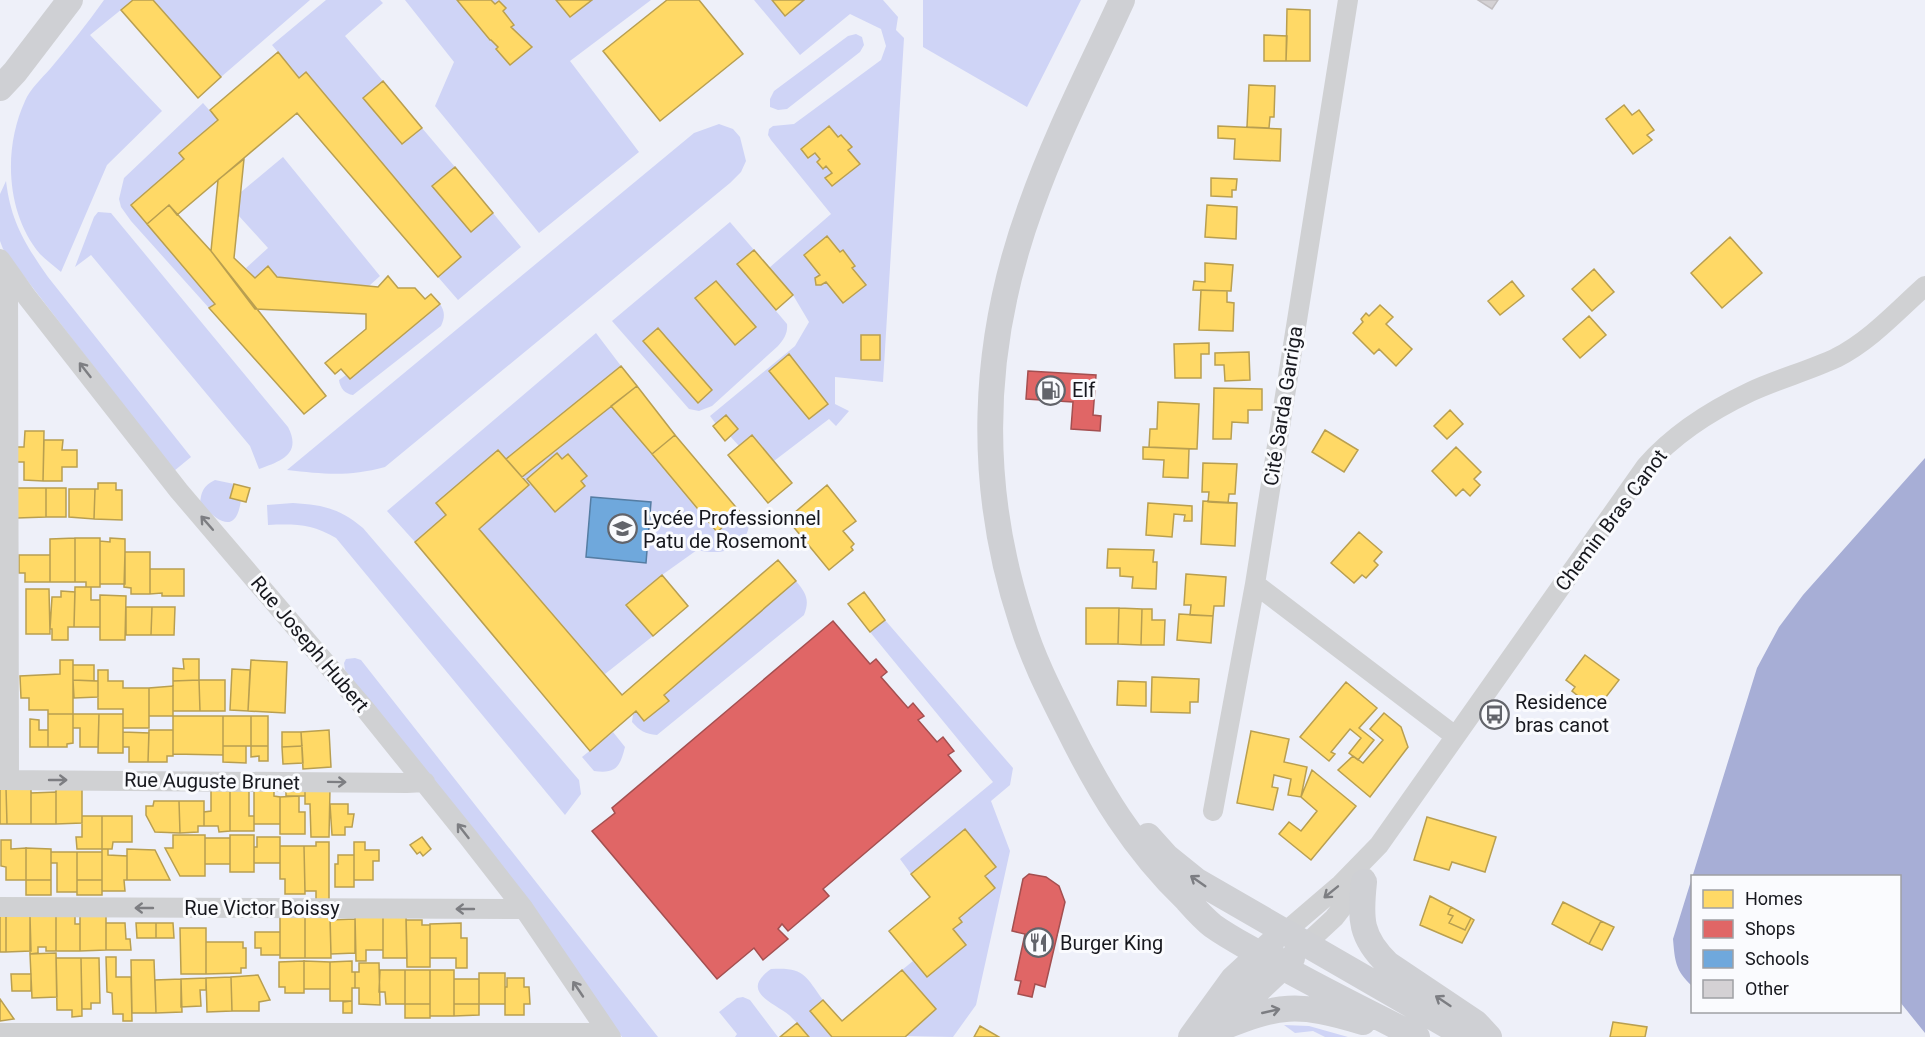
<svg xmlns="http://www.w3.org/2000/svg" width="1925" height="1037" font-family="Roboto,sans-serif">
<style>
.green{fill:#cfd4f6;fill-rule:evenodd}
.water{fill:#a7aed6}
.homes{fill:#ffd966;stroke:#b99f50;stroke-width:1.5}
.shops{fill:#e06666;stroke:#a44f50;stroke-width:1.5}
.schools{fill:#6fa8dc;stroke:#557da3;stroke-width:1.5}
.building{fill:#d4d1d4;stroke:#c1bec1;stroke-width:1.5}
.lines{fill:none;stroke-linecap:round;stroke-linejoin:round}
.minor{stroke:#d0d1d3;stroke-width:20}
.major{stroke:#cfd0d4;stroke-width:26}
.oneway{stroke:#7d7e82}
.oneway2{stroke:#7c7d82}
.labels{text-anchor:middle;dominant-baseline:central;stroke-width:6;stroke-linejoin:round;paint-order:stroke}
.poi-label{font-size:20px;fill:#17181e;stroke:#fafbfe;text-anchor:start}
.street-label{font-size:20px;fill:#17181e;stroke:#fafbfe}
</style>
<rect width="100%" height="100%" fill="#eef0f9"/>
<path class="green" d="M104,0H133L90,35L162,111L107,165L61,272C54,266 46,260 40,254C6,213 3,149 25,101C30,89 42,78 50,69C69,46 87,24 104,0Z
M153,0H310L221,77Z
M326,0H380L383,3L345,36L383,81L363,98L401,144L422,128L455,167L433,186L493,213L521,247L458,300L438,277L460,257L306,72L299,78L272,45Z
M405,0H457L489,40H491L498,47L496,49L510,64L532,46L511,27L503,11L506,8L499,1L495,4L491,0H556L570,17L592,0H651L570,61L639,152L539,233L435,106L454,62Z
M754,0H772L785,16L804,0H883L898,17L896,30L904,38L883,382L835,377V404L849,411L836,426L829,419L774,461L753,435L739,446L730,436L738,429L726,415L716,424L710,416L795,346L809,322L793,295L769,268L831,214L771,140L768,135L769,129L773,126L794,124L881,60L886,46L881,29L850,14L800,55ZM829,126L838,137L841,135L851,147L848,150L859,164L832,186L825,178L832,173L826,166L823,169L820,159L815,153L808,158L801,149ZM827,236L840,252L843,250L855,265L852,268L866,285L843,303L826,282L821,285L816,284L815,278L820,275L804,255ZM861,335L880,336L879,360H861ZM789,354L828,404L809,419L769,371Z
M923,0H1081L1027,107L923,47Z
M856,34L862,37L864,45L860,52L787,109L778,110L770,107V99L774,91L848,36Z
M203,103L218,120L180,153L184,159L131,205L215,304L209,308L131,221L121,207L119,199L124,178Z
M719,124L733,129L740,137L746,161L741,172L730,183L385,467C348,477 324,474 287,470L694,133Z
M283,157L380,276L369,286L277,277L255,278L246,268L268,248L238,215L241,192Z
M6,181C11,222 25,244 48,277L191,457L174,471L3,249L0,241V194Z
M98,212L111,213L288,427C302,454 281,461 259,469L250,446L91,255L75,267L94,217Z
M730,222L754,250L737,265L787,324C788,333 784,339 778,346L712,406L699,411L689,409L612,321ZM716,281L756,326L735,345L695,299ZM658,328L712,390L698,403L643,342Z
M440,304C445,312 445,317 441,326L353,395C345,394 340,388 339,380L346,375L350,379Z
M596,333L621,366L506,459L498,450L446,515L415,542L387,511Z
M611,406L716,532L740,512L746,513L750,519C748,550 723,556 697,550L662,575L627,605L653,636L605,674L479,529L522,477ZM557,453L562,459L568,454L587,476L581,481L585,486L555,512L527,479ZM591,497L651,503L646,563L586,557Z
M215,480L234,484L230,498L241,500C236,536 218,521 200,504C201,492 203,486 215,480Z
M293,503C323,505 339,508 363,528L579,780L581,794L565,815L336,538C312,524 296,524 268,525L267,505Z
M796,581C806,593 810,600 804,615L657,735C645,734 640,731 632,722L633,714L636,711L644,721L668,701L664,695Z
M885,620L1013,768L1010,785L991,801L1010,851L976,1005L953,1037L904,1036L936,1009L902,970L913,961L927,977L966,945L953,929L962,922L959,918L995,888L985,876L996,866L965,829L911,874L900,859L993,782L870,632Z
M355,658L361,660L658,1037H622L345,670L344,663L346,659Z
M613,732L625,747C620,767 616,774 594,771L582,757Z
M771,969C804,967 805,975 823,1000L810,1012L832,1037H809C802,1030 797,1022 789,1015C773,1002 739,992 771,969Z
M743,997L750,1000L778,1037H735L737,1034L719,1012L737,998Z
M1284,1025L1309,1026L1348,1037H1325L1313,1031L1295,1033Z"/>
<path class="water" d="M1925,458V1033L1900,1002V876H1692V986C1675,970 1675,961 1673,939L1757,668L1779,627L1803,595Z"/>
<path class="homes" d="M133,0H153L221,77L198,98L121,10Z
M457,0H491L495,4L499,1L506,8L503,11L514,25L511,27L532,47L510,65L496,49L498,47L491,40H490Z
M556,0H592L570,17Z
M667,0H699L743,54L660,121L603,51Z
M772,0H804L785,16Z
M1287,9L1310,10V61H1286Z
M1264,35L1287,36L1286,61H1264Z
M278,52L299,78L306,72L461,257L438,277L297,113L177,215L169,205L147,224L131,205L184,159L179,153L218,120L210,110Z
M383,81L422,128L402,144L363,98Z
M1249,85L1275,86L1274,117H1270L1269,128L1247,127Z
M1624,105L1632,115L1639,110L1654,130L1647,135L1652,140L1633,154L1606,119Z
M829,126L838,137L841,135L852,147L848,150L860,164L832,186L825,178L832,173L826,166L823,169L817,162L820,159L815,153L808,158L801,149Z
M1218,126L1281,129L1280,161L1234,159L1235,139L1218,138Z
M244,159L234,258L255,278L268,266L277,277L378,287L388,276L398,288H415L425,299L431,294L440,304L350,379L341,369L335,374L325,363L366,329V314L255,309L211,251L218,180Z
M455,167L493,213L471,232L432,186Z
M1211,178L1237,179L1236,190H1232V197L1211,196Z
M169,205L211,251L326,396L304,414L209,308L215,304L147,224Z
M1207,205L1237,207L1236,239L1205,237Z
M827,236L840,252L843,250L855,266L852,268L866,285L843,303L826,282L821,285H816L815,278L820,275L804,255Z
M1730,237L1762,273L1722,308L1691,273Z
M754,250L793,295L776,310L737,264Z
M1205,263L1233,265L1231,291L1193,290L1194,281L1205,282Z
M1594,269L1614,292L1592,311L1572,289Z
M716,281L756,327L735,345L695,298Z
M1512,281L1524,296L1500,315L1488,301Z
M1201,290L1227,291V302L1234,303L1233,331L1199,330Z
M1380,305L1393,317L1386,324L1412,349L1396,366L1379,349L1374,354L1353,333L1363,322L1361,319L1366,313L1369,316Z
M1589,316L1606,335L1580,358L1563,339Z
M658,328L712,390L698,403L643,341Z
M861,335H880V360H861Z
M1209,343V354H1201V378H1175L1174,344Z
M1249,352L1250,380L1225,381L1224,365H1215V353Z
M789,354L828,404L809,419L769,371Z
M621,366L637,386L522,477L506,459Z
M637,386L675,435L652,454L611,406Z
M1214,388L1262,389V410H1248V423L1232,422L1231,439H1213Z
M1158,402L1199,404L1197,449L1149,447L1150,429H1157Z
M1450,410L1463,424L1447,439L1434,426Z
M726,415L738,429L725,441L713,426Z
M1325,430L1358,450L1344,472L1312,452Z
M25,431H44L43,481L24,480V462H15V447H24Z
M675,435L740,512L717,532L652,454Z
M752,435L792,483L768,503L728,455Z
M44,440H63L62,450H77V467H62V481H43Z
M1143,447L1189,449L1188,478L1163,477L1164,460L1143,459Z
M1456,447L1481,472L1474,479L1480,485L1470,496L1463,489L1456,496L1432,471Z
M498,450L529,485L479,529L622,695L778,560L796,581L664,695L669,701L644,721L636,711L590,751L415,542L446,515L436,503Z
M557,453L562,459L568,454L587,476L581,481L585,486L555,512L527,479Z
M1203,463L1237,464L1235,494H1229L1228,503L1208,502L1209,492H1202Z
M98,483H116V490H122V520L94,519L95,489H98Z
M234,484L250,488L246,502L230,498Z
M827,485L856,521L843,531L854,544L851,547L853,550L829,570L787,519Z
M17,488H46V517L17,518Z
M46,488H66V517H46Z
M69,489H95L94,519L69,517Z
M1203,501L1237,503L1235,546L1201,544Z
M1148,503L1192,506V521H1184L1185,515L1174,514L1172,537L1146,535Z
M1359,532L1382,552L1374,561L1378,565L1366,578L1362,575L1354,583L1331,563Z
M75,538H100V587H86V582H75Z
M75,538V582H50V539Z
M110,538L125,539V584H100V541L110,542Z
M1108,549L1154,550L1153,562H1157L1156,589L1132,588L1133,577L1120,576V568H1107Z
M125,552H150V594H131V588L124,587Z
M19,555H50V582H25V573H19Z
M150,569H184V596H162V593L150,594Z
M1186,574L1226,577L1224,606H1214L1213,616L1190,615L1191,605H1184Z
M662,575L688,606L653,636L626,605Z
M75,587H91V600H100V627H74Z
M26,589H49L50,634H26Z
M61,591L75,592L74,627H68V640H52V629H50L52,597H61Z
M864,592L885,620L870,632L848,604Z
M100,595L126,596L125,640H100Z
M126,607H152L151,635H126Z
M152,607H175L174,635H151Z
M1086,608H1119L1118,644H1086Z
M1119,608L1142,609L1141,645L1118,644Z
M1142,609H1152V620H1165L1164,645H1141Z
M1179,614L1213,616L1211,643L1177,640Z
M1585,655L1619,680L1599,706L1591,699L1587,703L1572,691L1575,687L1566,680Z
M183,659H199V680L173,681V668L184,669Z
M60,660H73V714H48V710H29V698H21L20,676L60,674Z
M251,660L287,662L285,713L248,711Z
M73,665H94V681L73,680Z
M232,669L250,670L248,711L230,710Z
M98,670H108V681H123V688H149V728H123V709H98Z
M1152,677L1199,679L1198,702H1190V713L1151,712Z
M73,680L98,681V697L74,698Z
M199,680H225V711H200Z
M199,680L200,711H173V681Z
M1118,681L1146,682V706L1117,705Z
M1346,682L1377,708L1359,728L1374,740L1358,760L1349,753L1361,738L1350,729L1331,752L1335,754L1329,761L1300,737Z
M173,686V716H149V688Z
M1384,713L1401,727L1408,747L1370,797L1338,770L1353,756L1363,763L1383,740L1370,729Z
M48,714H73V743L67,744V747H48Z
M73,714H99L98,747H80V728H73Z
M99,714H123V753H98Z
M173,716H223V755L173,754Z
M223,716H251V746H223Z
M251,716H268V746H251Z
M30,719L39,720V730H48V747H30Z
M149,730H173V756H167V762H148Z
M329,730L331,767L303,769L301,732Z
M1251,731L1289,739L1284,762L1307,767L1301,797L1288,795L1291,779L1274,775L1272,787L1278,788L1273,810L1237,803Z
M123,732L149,733L148,762H129V747H123Z
M282,732H301L302,746L282,747Z
M223,746H246V763L223,762Z
M251,746H268V761H259V756L251,757Z
M302,746L303,763L283,764L282,747Z
M1312,770L1356,806L1311,860L1279,834L1289,822L1301,831L1317,811L1301,797Z
M0,788H6L7,824H0Z
M6,788H31V824H7Z
M56,788H82V823L56,824Z
M254,788H274V796L280,797V824H254Z
M286,788H305V796H286Z
M305,788H330L329,837H311L310,804H305Z
M211,790H230V831L219,832L218,826H204V812L211,811Z
M230,790H249V816H254V831H230Z
M56,792V824H31V793Z
M299,796V812H305V834H280V797Z
M154,801H179L180,833L155,832L146,815V806H153Z
M179,801H204V826H198V832L180,833Z
M330,804H348V814H354L352,827H345V835H332Z
M82,816H102V849H77L76,837H82Z
M102,816H132V842H113L112,849H102Z
M1427,817L1496,837L1485,872L1452,862L1449,870L1414,860Z
M965,829L996,867L985,876L995,888L959,918L962,922L953,929L966,945L927,977L889,931L930,897L911,874Z
M173,835H205V876H180L165,848H173Z
M230,835H254V872H230Z
M257,837H280V863H254V847H257Z
M422,837L431,849L423,856L420,852L417,854L410,845Z
M205,838H230V864H205Z
M1,840H11V849L26,848V880H6V867L1,866Z
M316,842H329V900H316V891H305L304,846H316Z
M354,842H365V850H379V861H373V880H354Z
M280,846H304L305,894H285V879H280Z
M26,848L51,849V880H26Z
M102,849H108V855L127,856V880H124L125,891H102Z
M127,849L155,850L170,880H127Z
M51,852H77V892H57V863H51Z
M77,852H102V880H77Z
M338,855H354V887H335V864H338Z
M26,880H51V895H26Z
M77,880H102V895H77Z
M1430,896L1451,907L1448,914L1453,916L1449,923L1465,930L1471,918L1474,920L1462,943L1420,925Z
M1563,902L1601,921L1589,944L1552,924Z
M1451,907L1471,918L1465,930L1449,923L1453,916L1448,914Z
M330,913L331,958H305V914Z
M280,914H305V958H280Z
M406,914L407,958H383V915Z
M75,915V924H80V951H56V916Z
M80,915H106V950L80,951Z
M355,915H383V950H366V961H356Z
M0,916H6V952H0Z
M6,916H30L31,951L6,952Z
M30,916H56V951H46V947H38V953L30,954Z
M355,919V953L331,954L330,920Z
M406,920H422V925H430V967H407Z
M1601,921L1614,927L1602,950L1589,944Z
M106,923H125L126,939H130L131,950H106Z
M136,923H156V938H137Z
M156,923H173L174,938H156Z
M461,923V938H467V968H456V958H430V924Z
M180,928H206V974H181Z
M255,932H280V955H261V948H255Z
M206,942H243V948H246V968H241V973L206,974Z
M56,953L57,997L32,998L30,954Z
M106,957H116V977H131L132,1021H123V1014H113L112,993L107,992Z
M56,958H81L82,1016L72,1017V1010H57Z
M81,958H99L100,1003H91V1009H82Z
M131,960H154L156,1013H132Z
M304,961V993H285V987H279V962Z
M304,961L330,962V989H304Z
M352,961V972H355V988H352V1001H330V962Z
M359,963H379L380,1005L359,1004V988H355V972H359Z
M380,970H405V1004H386L385,992H379Z
M405,970H430V1004H405Z
M430,970H454V1016H430Z
M902,970L936,1009L905,1037H832L810,1011L823,1000L842,1021Z
M479,973H505V1004H479Z
M11,974H31V991H12Z
M258,975L270,1000L259,1002V1011H232L231,977Z
M231,977L232,1011L207,1012L206,978Z
M206,978V990H200L201,1006L181,1007V979Z
M507,978H524V987H529L530,1004H524V1015H505V987H507Z
M181,979L182,1012L156,1013L155,980Z
M454,979H479V1004H454Z
M0,999L14,1019L0,1021Z
M352,1001V1013H343V1002Z
M405,1004H430V1018H405Z
M454,1004H479V1015L454,1016Z
M1613,1022L1647,1027L1645,1037H1610Z
M797,1023L809,1037H780Z
M980,1026L999,1037H974Z"/>
<path class="shops" d="M1028,371L1096,375L1093,415L1101,416L1100,431L1071,429L1073,402L1026,399Z
M833,621L870,664L876,659L887,672L881,677L908,708L913,703L924,716L918,720L937,742L943,737L954,751L948,755L961,771L823,889L829,896L788,931L782,924L778,929L788,939L763,960L754,948L717,979L592,831L615,813L612,808Z
M1029,874L1046,877L1059,886L1065,902L1045,987L1035,984L1032,997L1018,994L1021,981L1015,980L1025,934L1012,931L1023,879Z"/>
<path class="schools" d="M591,497L651,502L646,563L586,557Z"/>
<path class="building" d="M1478,0H1498L1492,9Z"/>
<g class="lines">
<path class="minor" d="M0,259L27,297L179,491L365,709L468,837L524,909L611,1037
M8,271L9,780
M1255,584L1455,736
M0,780L407,783L425,782
M1213,811L1255,584L1348,0
M0,907L524,909
M1285,932L1341,884L1379,845L1646,466C1673,435 1712,410 1750,392C1778,379 1808,371 1836,358C1870,341 1897,311 1925,286
M1306,944L1334,918L1365,878
M0,1033H584L597,1032L601,1023"/>
<path class="major" d="M1122,0C1091,68 1056,135 1031,206C981,343 976,484 1022,623C1033,659 1050,692 1067,726C1099,791 1134,849 1187,900C1195,909 1204,919 1213,926C1227,936 1242,944 1256,952C1308,983 1363,1009 1417,1037
M0,88L15,72L70,0
M1148,836L1166,856L1197,881L1467,1037
M1364,882C1360,919 1360,937 1388,964L1476,1023L1489,1037
M1225,1021L1292,958
M1216,1030C1279,1004 1297,1002 1363,1022
M1191,1037L1233,979L1271,944"/>
</g>
<defs><path id="oneway-shaft" d="M-6 0H5M1.5-3L5.5 0L1.5 3" fill="none" stroke-width="1.6" stroke-linecap="round" stroke-linejoin="round" transform="scale(1.5)"/></defs>
<g class="oneway">
<use href="#oneway-shaft" transform="translate(85 370) rotate(-128)"/>
<use href="#oneway-shaft" transform="translate(207 523) rotate(-131)"/>
<use href="#oneway-shaft" transform="translate(58 780)"/>
<use href="#oneway-shaft" transform="translate(337 782) rotate(1)"/>
<use href="#oneway-shaft" transform="translate(463 831) rotate(-128)"/>
<use href="#oneway-shaft" transform="translate(1331 892) rotate(141)"/>
<use href="#oneway-shaft" transform="translate(144 908) rotate(-180)"/>
<use href="#oneway-shaft" transform="translate(465 909) rotate(-180)"/>
<use href="#oneway-shaft" transform="translate(578 989) rotate(-124)"/>
</g>
<g class="oneway2">
<use href="#oneway-shaft" transform="translate(1198 881) rotate(-145)"/>
<use href="#oneway-shaft" transform="translate(1443 1001) rotate(-146)"/>
<use href="#oneway-shaft" transform="translate(1271 1011) rotate(-13)"/>
</g>
<defs>
<symbol id="fuel-ring" viewBox="-11 -11 22 22"><circle r="9.5" fill="#fafbfe" stroke="#62646b" stroke-width="1.5"/><path d="M-5.5-6h7V0h2V4h1.3V-2.5L3-4.5l.8-.8L6-3V5H2.5V1h-1V6h-7ZM-4.2-4.7v3.2H.2V-4.7Z" fill="#62646b"/></symbol>
<symbol id="school-ring" viewBox="-11 -11 22 22"><circle r="9.5" fill="#fafbfe" stroke="#62646b" stroke-width="1.5"/><path d="M0-5L7-2L0 1L-7-2ZM-4 1L0 2.5L4 1V4Q0 6-4 4Z" fill="#62646b"/></symbol>
<symbol id="bus-ring" viewBox="-11 -11 22 22"><circle r="9.5" fill="#fafbfe" stroke="#62646b" stroke-width="1.5"/><path d="M-5-6H5V4H4V6H2V4H-2V6H-4V4H-5ZM-3.5-4V0h7V-4ZM-3.5 1.2v1.5H-2V1.2ZM2 1.2v1.5H3.5V1.2Z" fill="#62646b"/></symbol>
<symbol id="restaurant-ring" viewBox="-11 -11 22 22"><circle r="9.5" fill="#fafbfe" stroke="#62646b" stroke-width="1.5"/><path d="M-5-6h1v4h1v-4h1v4h1v-4h1v5L-1.5 .5V6h-2V.5L-5-1ZM5-6V6H3V1.5H1.5Q1.5-4 5-6Z" fill="#62646b"/></symbol>
</defs>
<g fill-rule="evenodd">
<use href="#fuel-ring" x="1034" y="374" width="33" height="33"/>
<use href="#school-ring" x="606" y="512" width="33" height="33"/>
<use href="#bus-ring" x="1478" y="698" width="33" height="33"/>
<use href="#restaurant-ring" x="1022" y="926" width="33" height="33"/>
</g>
<g class="labels">
<g class="poi-label">
<text x="1072" y="390">Elf</text>
<text x="643" y="518">Lycée Professionnel<tspan x="643" dy="23">Patu de Rosemont</tspan></text>
<text x="1515" y="702">Residence<tspan x="1515" dy="23">bras canot</tspan></text>
<text x="1060" y="943">Burger King</text>
</g>
<g class="street-label">
<text transform="translate(1283 406) rotate(-81)">Cité Sarda Garriga</text>
<text transform="translate(1611 520) rotate(-53)">Chemin Bras Canot</text>
<text transform="translate(310 644) rotate(50)">Rue Joseph Hubert</text>
<text transform="translate(212 781) rotate(1)">Rue Auguste Brunet</text>
<text x="262" y="908">Rue Victor Boissy</text>
</g>
</g>
<rect x="1691" y="875" width="210" height="138" fill="#fafbfe" stroke="#9fa0a4" stroke-width="1.5"/>
<rect x="1703" y="890" width="30" height="18" fill="#ffd966" stroke="#9fa0a4" stroke-width="1.5"/>
<text x="1745" y="905" font-size="18" fill="#17181e">Homes</text>
<rect x="1703" y="920" width="30" height="18" fill="#e06666" stroke="#9fa0a4" stroke-width="1.5"/>
<text x="1745" y="935" font-size="18" fill="#17181e">Shops</text>
<rect x="1703" y="950" width="30" height="18" fill="#6fa8dc" stroke="#9fa0a4" stroke-width="1.5"/>
<text x="1745" y="965" font-size="18" fill="#17181e">Schools</text>
<rect x="1703" y="980" width="30" height="18" fill="#d4d1d4" stroke="#9fa0a4" stroke-width="1.5"/>
<text x="1745" y="995" font-size="18" fill="#17181e">Other</text>
</svg>
